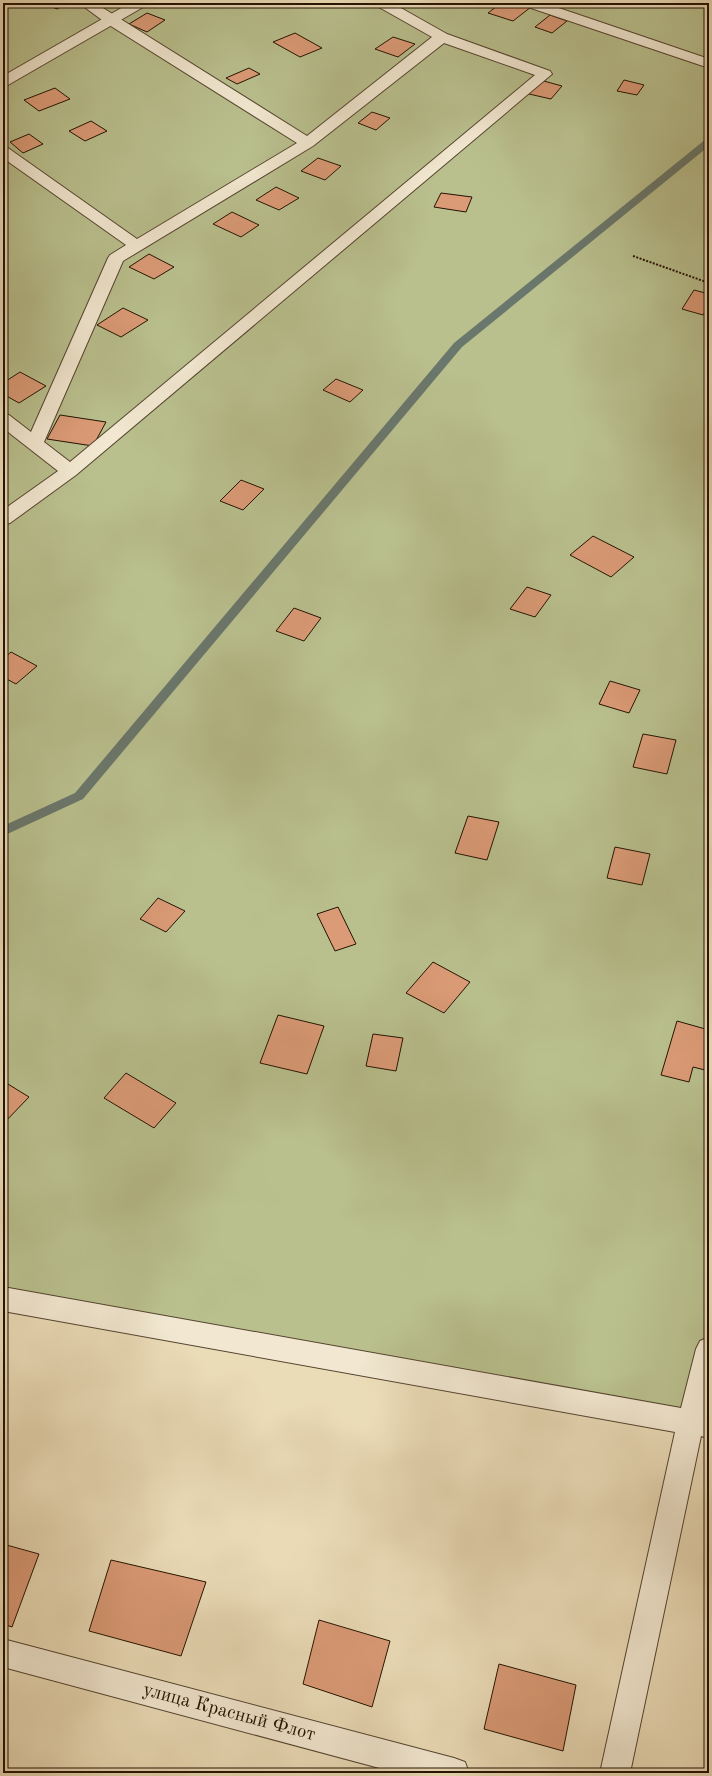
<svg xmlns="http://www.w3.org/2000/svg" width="712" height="1776" font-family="'Old Standard TT',serif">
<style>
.green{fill:#b9c08e;stroke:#6e6948}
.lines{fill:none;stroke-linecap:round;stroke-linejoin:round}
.stream{fill:#6a776c;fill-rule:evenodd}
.building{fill:#db9b77;stroke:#231201}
.service-casing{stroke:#55442f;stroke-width:2}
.minor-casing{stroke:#55442f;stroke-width:2}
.path{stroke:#231201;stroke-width:2;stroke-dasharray:2 1.5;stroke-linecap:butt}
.service{fill:#f2e8d1;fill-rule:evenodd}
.minor{fill:#f2e8d1;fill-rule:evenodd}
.labels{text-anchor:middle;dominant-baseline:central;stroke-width:4;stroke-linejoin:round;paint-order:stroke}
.near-street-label{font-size:19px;fill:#231201;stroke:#f2e8d1}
</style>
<rect width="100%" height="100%" fill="#ebdcb8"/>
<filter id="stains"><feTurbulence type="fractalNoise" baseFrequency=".005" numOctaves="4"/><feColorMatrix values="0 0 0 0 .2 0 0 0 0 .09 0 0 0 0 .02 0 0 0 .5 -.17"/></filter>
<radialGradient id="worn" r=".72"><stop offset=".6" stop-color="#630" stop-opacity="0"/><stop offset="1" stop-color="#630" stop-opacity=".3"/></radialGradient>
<path class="green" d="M3,3H709V1425L3,1299Z"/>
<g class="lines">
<path class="stream" d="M709,138V146L462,347L83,799L3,836V826L75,793L454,343L706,139Z"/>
</g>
<path class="building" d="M42,3H68L57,9Z
M501,3H517L531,7L513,21L488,13Z
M147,13L165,20L147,32L129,24Z
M550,15L567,21L552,33L535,27Z
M295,33L322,48L300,57L273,42Z
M393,37L415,44L398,57L375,49Z
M249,68L260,74L237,84L226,78Z
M540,80L562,86L551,99L529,94Z
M624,80L644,85L637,95L617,91Z
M55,88L70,99L39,111L24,100Z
M372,112L390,118L376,130L358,123Z
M91,121L107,131L85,141L69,131Z
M29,134L43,144L23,153L10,142Z
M318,158L341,166L325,180L301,171Z
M276,187L299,198L279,210L256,200Z
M441,193L472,197L466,212L434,207Z
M232,212L259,225L241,237L213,224Z
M149,254L174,267L154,279L129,267Z
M694,290L709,294V305L703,315L682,309Z
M123,308L148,320L121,337L97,325Z
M20,372L46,386L19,403L3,394V383Z
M336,379L363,390L350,402L323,390Z
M60,415L106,422L93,446L47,439Z
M241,480L264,489L243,510L220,501Z
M593,536L634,557L611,577L570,555Z
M527,587L551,595L535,617L510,609Z
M294,608L321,618L304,641L276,631Z
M11,652L37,666L16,684L3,677V659Z
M610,681L640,690L629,713L599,704Z
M643,734L676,740L667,774L633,767Z
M468,816L499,822L487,860L455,853Z
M615,847L650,854L642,885L607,878Z
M158,898L185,911L166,932L140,919Z
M338,907L356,944L335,951L317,914Z
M433,962L470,982L444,1013L406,993Z
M278,1015L324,1026L307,1074L260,1063Z
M677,1021L709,1030V1071L693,1067L689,1082L661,1075Z
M373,1034L403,1038L396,1071L366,1066Z
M126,1073L176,1103L154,1128L104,1098Z
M3,1081L29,1097L4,1123L3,1122Z
M3,1544L39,1554L12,1627L3,1624Z
M111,1560L206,1582L181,1656L89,1631Z
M319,1620L390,1641L372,1707L303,1684Z
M499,1664L576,1685L563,1751L484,1729Z"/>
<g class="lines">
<defs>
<path id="service" d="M79,3H95L307,136L432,37L377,6L375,3H392L447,34L550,71L552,74L76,475L10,523L3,525V510L58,471L3,428V414L9,415L31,432L108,258L110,255L126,245L3,158V146L8,148L137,239L297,143L106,23ZM444,43L535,75L70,462L44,442L123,261L313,146Z
M523,3H544L709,59V68L525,6Z
M3,1287L681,1408L696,1349L700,1341L709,1337V1403L707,1412H709V1438L701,1436L630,1773H600L675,1432L3,1311Z"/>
<path id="minor" d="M130,3H147L145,6L8,85L3,86V76Z
M3,1639L454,1758L465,1762L469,1773H398L3,1667Z"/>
</defs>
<use href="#service" class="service-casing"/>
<use href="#minor" class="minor-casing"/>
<path class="path" d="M633,256L709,283"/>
<use href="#service" class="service"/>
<use href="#minor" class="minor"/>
</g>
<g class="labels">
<g class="near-street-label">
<text transform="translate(229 1713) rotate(15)">улица Красный Флот</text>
</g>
</g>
<rect width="712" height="1776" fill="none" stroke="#ebdcb8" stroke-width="16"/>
<rect x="4" y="4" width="704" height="1768" fill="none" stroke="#231201" stroke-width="2"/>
<rect x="8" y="8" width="696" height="1760" fill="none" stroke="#231201"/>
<rect width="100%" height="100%" filter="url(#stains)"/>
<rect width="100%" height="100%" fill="url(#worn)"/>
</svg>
